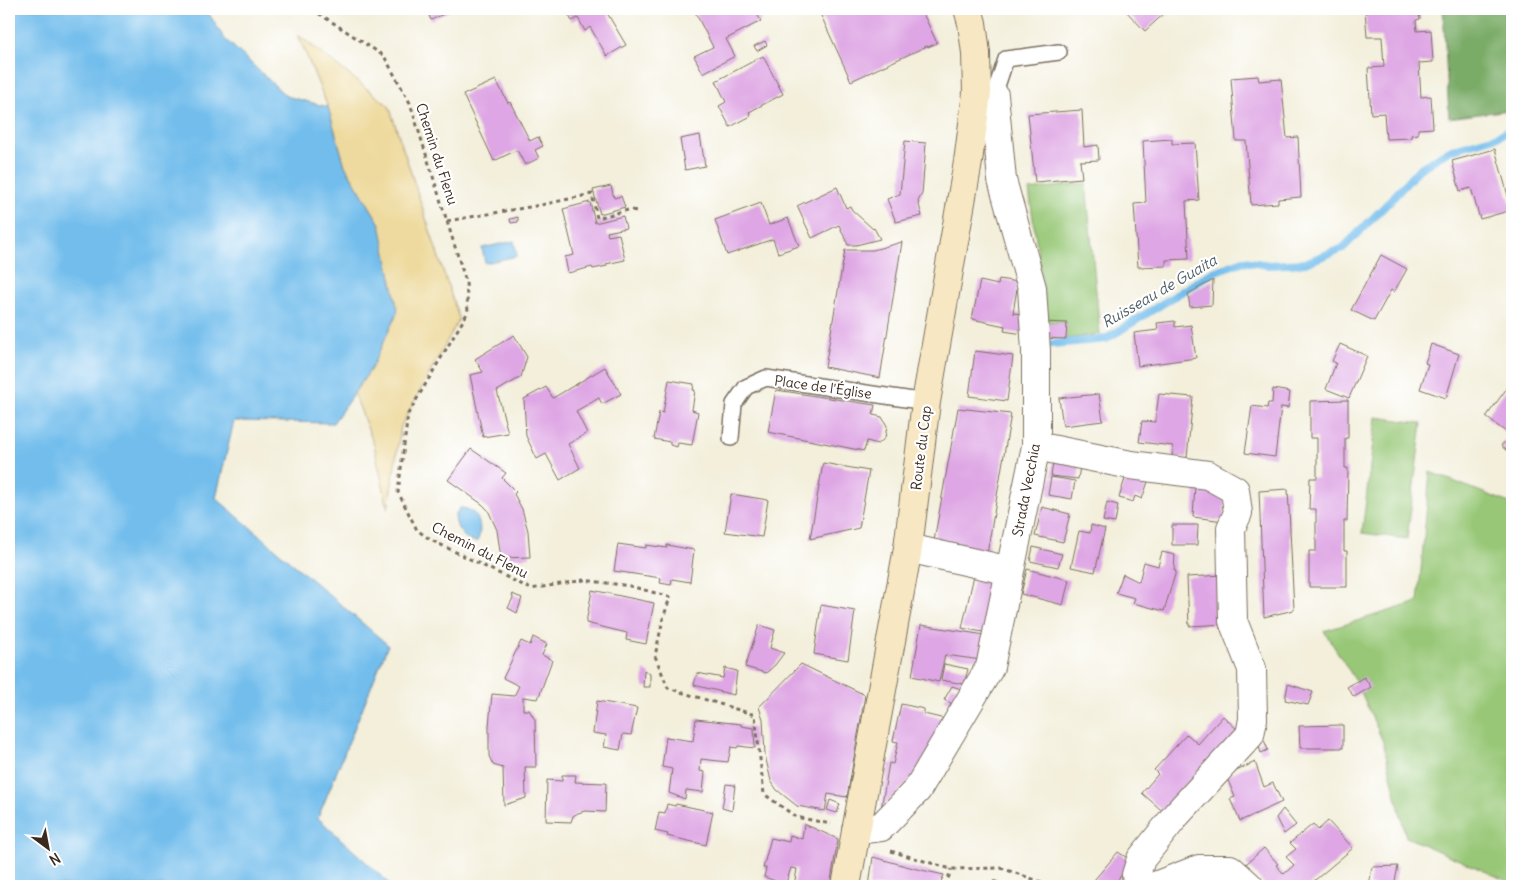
<svg xmlns="http://www.w3.org/2000/svg" width="1521" height="895" font-family="Delius,sans-serif">
<style>
.green{fill:#98c877;stroke:#6a794a}
.forest{fill:#7aac68;stroke:#5a6b43}
.sand{fill:#eeda9e;stroke:#94825e}
.water{fill:#72bdec;stroke:#567485}
.lines{fill:none;stroke-linecap:round;stroke-linejoin:round}
.stream{stroke:#72bdec;stroke-width:8}
.building{fill:#dea6e4}
.service-casing{stroke:#7b6f60;stroke-width:18}
.minor-casing{stroke:#7b6f60;stroke-width:30}
.secondary-casing{stroke:#7b6f60;stroke-width:30}
.path{stroke:#7b6f60;stroke-width:3;stroke-dasharray:4 4;stroke-linecap:butt}
.service{stroke:#fff;stroke-width:15}
.minor{stroke:#fff;stroke-width:28}
.secondary{stroke:#f7e8c3;stroke-width:28}
.labels{text-anchor:middle;dominant-baseline:central;stroke-width:4.5;stroke-linejoin:round;paint-order:stroke}
.street-label{font-size:14px;fill:#3b2a1e;stroke:#fff}
.water-label{font-size:15px;font-style:italic;fill:#4e5d66;stroke:#fff}
</style>
<rect width="100%" height="100%" fill="#fff"/>
<filter id="ink" filterUnits="userSpaceOnUse"><feTurbulence type="fractalNoise" baseFrequency=".02" numOctaves="2"/><feDisplacementMap in="SourceGraphic" scale="10" xChannelSelector="R" yChannelSelector="G"/><feConvolveMatrix kernelMatrix="1 2 1 2 8 2 1 2 1" color-interpolation-filters="sRGB"/></filter>
<filter id="wash" filterUnits="userSpaceOnUse"><feTurbulence type="fractalNoise" baseFrequency=".0096" numOctaves="4" result="noise"/><feDisplacementMap in="SourceGraphic" scale="20" xChannelSelector="R" yChannelSelector="G"/><feGaussianBlur stdDeviation="1.12" result="paint"/><feColorMatrix in="noise" values="0 0 0 0 0 0 0 0 0 0 0 0 0 0 0 0 0 1.4 0 .05"/><feComposite in="paint" operator="in"/></filter>
<g filter="url(#wash)">
<rect width="100%" height="100%" fill="#f3efdb"/>
<path class="green" d="M1086,183L1100,334L1066,339V323L1042,322L1047,318L1029,190Z
M1376,417L1422,423L1407,539L1362,533Z
M1430,472L1512,504V883L1406,837L1383,742L1357,683L1324,631L1418,602Z"/>
<path class="forest" d="M1443,9H1512V105L1510,110L1449,118Z"/>
<path class="sand" d="M298,35L389,106L459,319L401,426L388,509L374,445L354,393L371,369L380,224L345,166L328,107Z"/>
<path class="water" d="M9,9H206L224,38L286,96L328,107L345,166L380,224L398,311L371,369L333,423L234,421L216,498L388,645L318,818L392,886H9Z
M514,241L517,256L485,263L482,248Z
M460,508C478,508 484,527 477,542C463,540 455,528 455,515Z"/>
<g class="lines">
<path class="stream" d="M1042,345L1106,339L1213,272L1244,261L1268,265L1305,263L1343,248L1391,200L1419,169L1450,150L1499,136L1512,128"/>
</g>
<g id="blocks">
<path class="building" d="M426,9H454L431,20Z
M565,9H614L607,13L626,45L607,56L590,27L585,31L578,18L572,21Z
M695,9H754L761,21L726,39L735,56L703,73L694,56L713,47L694,10Z
M818,9H921L937,43L928,47L927,46L851,81Z
M1124,9H1169L1145,31Z
M1365,9H1419L1420,19L1416,20L1417,31L1431,30L1433,62L1419,63L1421,97L1431,96L1433,128L1418,129V134L1411,135V138L1386,139L1384,113L1371,114L1368,68L1384,67L1382,37H1367Z
M765,41L767,45L757,51L754,46Z
M763,56L783,94L749,112L751,116L730,127L719,106L726,102L716,81Z
M1258,76L1259,81L1281,79L1287,138L1298,137L1301,197L1278,199V203L1251,205L1246,141H1236L1231,78Z
M496,80L508,103L510,102L530,141L538,137L543,146L535,150L539,158L525,165L517,150L494,161L463,95Z
M1082,110L1084,147L1098,145L1099,160L1080,161L1082,178L1035,182L1028,114Z
M700,135L705,166L685,170L680,139Z
M1172,139V144L1195,143L1199,200L1186,201L1189,259L1166,260V266L1138,267L1134,204L1146,203L1143,141Z
M905,141L926,143L922,194L918,201L922,216L896,222L887,199L900,194Z
M1495,149L1512,210L1480,219L1471,188L1460,191L1452,161Z
M611,186L614,198L621,196L625,207L600,214L593,190Z
M837,187L846,208L850,206L852,210L873,229L874,228L880,239L856,245H848L839,225L812,238L797,206Z
M590,202L595,223L623,216L626,228L607,232L608,236L619,234L625,260L606,264L607,266L593,269L592,267L568,273L565,257L574,255L563,209Z
M761,203L769,225L788,218L799,246L778,253L773,239L727,255L715,220Z
M518,217V222L511,223L510,219Z
M902,242L880,378L825,367L845,250H873Z
M1381,255L1407,269L1394,292L1391,290L1374,321L1351,310Z
M999,279L1018,282L1013,313L1022,314L1023,334L1004,331L1005,326L972,319L980,281L998,285Z
M1213,280L1212,305L1190,307L1188,294Z
M1175,321V327L1191,325L1196,358L1138,366L1134,333L1158,330L1157,323Z
M1042,322L1067,323L1066,339L1042,338Z
M514,335L527,357L521,377L497,391L508,433L483,437L470,375L483,372L475,359Z
M1340,344L1367,356L1349,398L1326,389L1336,363L1332,361Z
M1431,344L1459,354L1446,398L1420,389L1428,364L1425,363Z
M975,351L1013,356L1007,401L969,396Z
M605,367L621,394L602,404L599,398L576,411L587,433L568,444L580,468L560,480L546,454L537,459L526,436L524,399L546,387L553,398Z
M669,380L694,384L693,390H695L692,410L698,412L692,445L678,443L677,447L670,445V442L654,439L659,412L663,413Z
M1512,381V455L1501,446L1510,435L1486,417Z
M1273,389L1290,392L1288,408L1281,407L1275,457L1245,453L1252,406L1267,408L1268,403H1272Z
M776,390L875,405L873,415L882,417L887,426L885,438L878,444L867,441L864,451L768,432Z
M1099,394L1103,421L1063,426L1059,398Z
M1159,394L1193,397L1187,458L1172,456L1173,446L1139,442L1142,421L1155,422Z
M1348,400V438H1345V468H1348L1347,521H1344V551H1347V587H1309V551H1316V509H1309L1310,478H1317V438H1310V401Z
M958,408L1011,414L987,554L934,541Z
M471,449L506,473L502,478L516,492L514,494L522,509L528,531L530,557L501,558L497,530L488,510L482,504L448,480Z
M1054,456L1081,460L1078,479L1051,476Z
M823,463L869,471L859,528L810,539Z
M1128,469L1150,476L1142,499L1135,496L1133,502L1119,498Z
M1051,477L1075,481L1072,499L1048,495Z
M1195,486L1225,493L1224,521L1193,517Z
M1288,489L1294,610L1264,617L1259,491Z
M731,494L768,500L762,537L725,532Z
M1107,502L1118,505L1115,523L1103,521Z
M1042,507L1070,514L1063,542L1035,536Z
M1091,525L1105,529L1095,572L1071,567L1079,531L1090,533Z
M1172,525H1198L1197,545H1172Z
M618,544L646,548V545L667,548V545L694,550L690,582L672,579L671,585L660,583L661,578L614,571Z
M1033,547L1062,554L1058,567L1030,561Z
M1162,552L1175,555L1174,570L1176,571L1164,611L1133,603L1135,598L1116,593L1123,574L1139,582L1144,562L1158,566Z
M1027,569L1069,580L1063,605L1021,594Z
M975,571L1001,578L988,633L962,628Z
M1224,575L1227,624L1189,626L1187,577Z
M592,590L654,603L646,644L626,640L627,633L586,623Z
M512,594L522,598L517,613L508,608L513,598Z
M821,605L855,611L848,660L814,654Z
M759,625L775,630L770,648L784,653L775,665L766,673L745,667Z
M921,625L985,635L981,660L945,655L939,682L912,676Z
M533,637L547,644L542,655L552,660L538,699L523,697V710H529L535,720L536,767H525L526,798L504,805L503,768L493,765L489,756V726L492,694L514,696L519,686L503,678L521,641L530,645Z
M801,664L865,695L847,797L828,794L825,811L797,806L777,790L771,781L765,755L763,719L759,707Z
M944,664L968,669L964,684L941,680Z
M725,668L737,671L734,695L694,685L697,673L723,678Z
M644,670L650,674V687H643Z
M1364,677L1371,687L1354,697L1347,687Z
M1288,684L1313,692L1308,705L1285,700Z
M952,686L970,692L921,769L881,809L889,763L893,764L898,742L893,741L901,704L924,709V714L945,719L951,703L944,700Z
M597,701L637,708L631,735L623,734L620,750L604,747L606,735L593,733Z
M1223,716L1243,735L1169,817L1142,793L1158,774L1154,770L1187,734L1198,744Z
M696,719L741,724V726L754,728L755,748L738,746L737,748L731,747L728,762L701,759L700,771L705,772L703,792L686,790L685,799L669,793L672,769L662,767L666,737L693,741Z
M1343,725V748H1300L1299,726Z
M1264,740L1268,750L1261,753L1258,743Z
M1255,762L1264,787L1273,783L1282,802L1240,821L1230,799L1235,797L1226,776Z
M562,775H576L575,782L606,783L605,812L585,811L578,813L573,816L571,822L546,821L547,780L562,781Z
M726,784L735,785L732,811L722,808Z
M830,800L840,804L837,813L827,810Z
M667,804L675,806L676,804L713,812L706,845L667,836L668,834L655,831L659,812L665,813Z
M1283,809L1296,825L1284,834L1276,818Z
M1328,821L1353,848L1308,886H1266L1246,864L1264,848L1278,864L1276,865L1284,874L1294,865L1286,857L1296,849L1290,843L1313,824L1318,830Z
M804,824L838,839L830,886H794L797,869L791,868L785,886H774L775,881L764,877L766,868H763L771,838L789,842L790,835L802,839Z
M1118,852L1132,861L1113,886H1089Z
M873,857L917,869L944,875L939,886H869Z
M1398,866L1394,886H1369L1372,867Z
M994,880L1007,886H991Z"/>
</g>
</g>
<g filter="url(#ink)">
<use href="#blocks" fill-opacity="0" stroke="#7b6f60" stroke-width="1"/>
<g class="lines">
<defs>
<path id="service" d="M994,95L1006,59L1059,52
M731,438L734,404L746,387L766,378L926,402"/>
<path id="minor" d="M1036,446L1131,465L1208,475L1235,490L1238,513L1231,528L1233,621L1252,669L1253,719L1250,735L1177,814L1141,859L1136,875L1138,886
M908,548L1010,571
M856,830L881,827L917,790L990,667L1036,446V351L1032,288L1002,180L994,95
M1155,886L1199,869H1230L1249,886"/>
<path id="secondary" d="M846,886L908,548L926,402L968,162L977,93L976,53L972,23L968,9"/>
</defs>
<use href="#service" class="service-casing"/>
<use href="#minor" class="minor-casing"/>
<use href="#secondary" class="secondary-casing"/>
<path class="path" d="M312,9L384,56L410,103L466,282L468,312L408,414L398,492L417,530L431,540L531,589L584,580L630,586L670,597L663,619L655,656L668,688L755,715L764,794L796,817L831,824
M447,221L541,205L592,194L597,218L628,210L639,211
M891,851L951,869L1001,868L1053,886
M946,886L951,869"/>
<use href="#service" class="service"/>
<use href="#minor" class="minor"/>
<use href="#secondary" class="secondary"/>
</g>
</g>
<g class="labels">
<g class="street-label">
<text transform="translate(437 154) rotate(72)">Chemin du Flenu</text>
<text transform="translate(823 387) rotate(8)">Place de l'Église</text>
<text transform="translate(921 448) rotate(-83)">Route du Cap</text>
<text transform="translate(1026 490) rotate(-79)">Strada Vecchia</text>
<text transform="translate(480 550) rotate(27)">Chemin du Flenu</text>
</g>
<g class="water-label">
<text transform="translate(1159 291) rotate(-30)">Ruisseau de Guaita</text>
</g>
</g>
<rect width="1521" height="895" fill="none" stroke="#fff" stroke-width="30"/>
<g transform="translate(48 848) rotate(148)" stroke="#ffffff" stroke-width="4" paint-order="stroke">
<path d="M0-4L9 19L0 12L-9 19Z" fill="#3b2a1e"/>
<text y="-8" font-size="14" font-weight="bold" text-anchor="middle" fill="#3b2a1e">N</text>
</g>
</svg>
